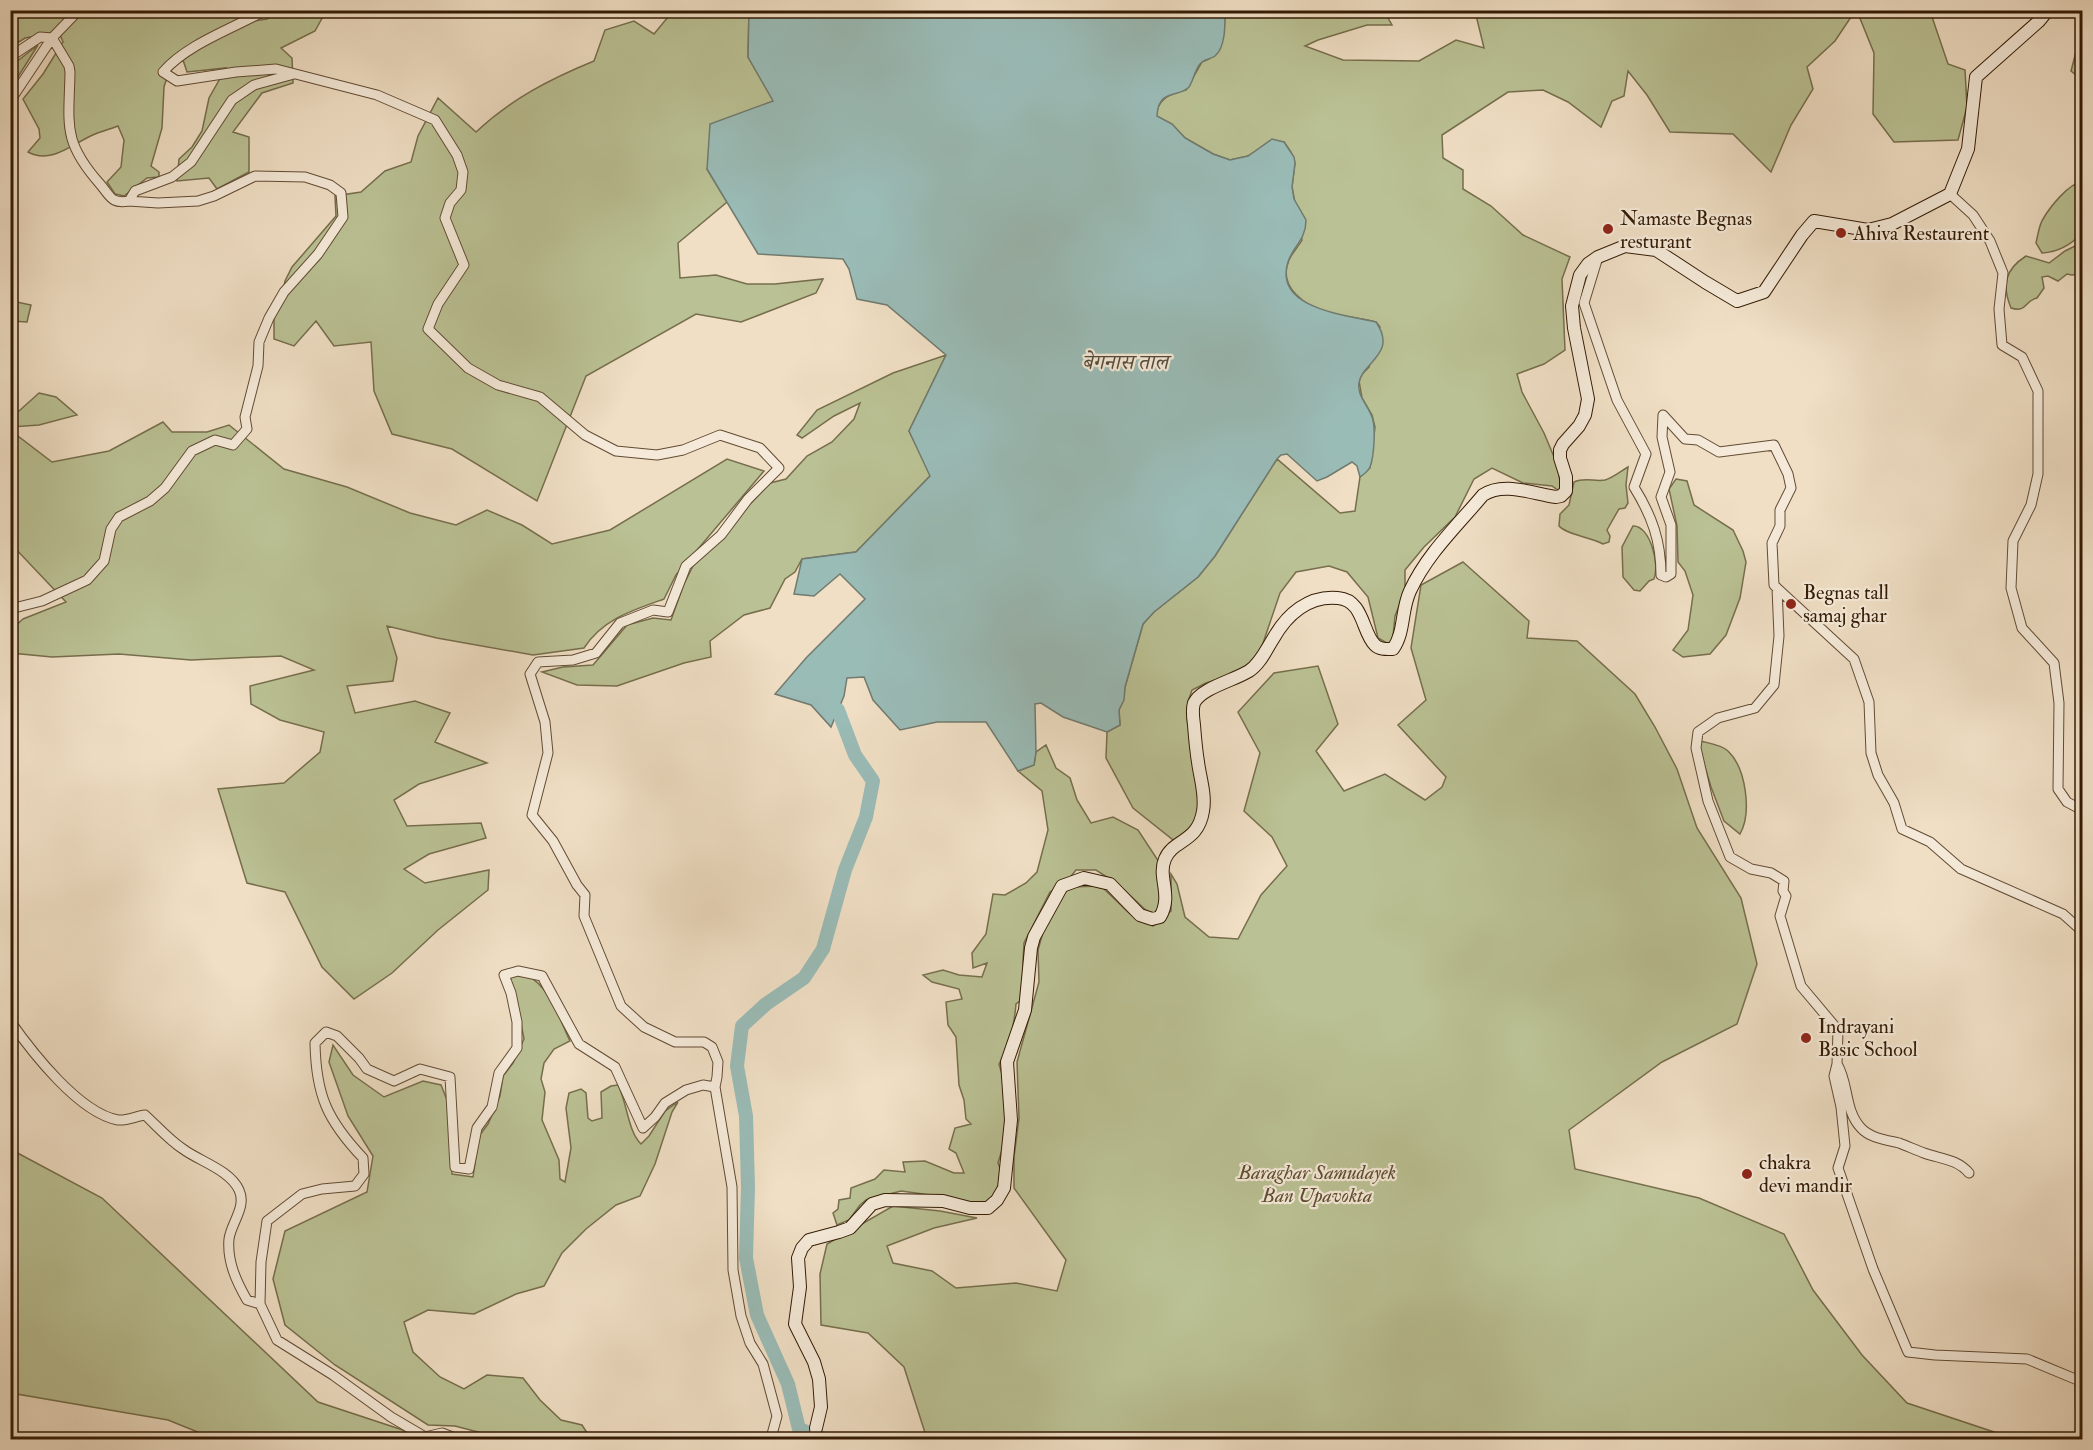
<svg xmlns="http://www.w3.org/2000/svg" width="2093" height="1450" font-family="'IM FELL Double Pica','Noto Serif Devanagari',serif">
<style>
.green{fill:#bac194;stroke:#766e4c;stroke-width:1.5}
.water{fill:#9abcb7;stroke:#717b6f;stroke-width:1.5}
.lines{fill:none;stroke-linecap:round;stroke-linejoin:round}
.stream{stroke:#717b6f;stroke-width:2}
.river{stroke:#9abcb7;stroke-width:14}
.minor-casing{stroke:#624b34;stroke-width:11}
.secondary-casing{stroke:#331a04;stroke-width:14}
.minor{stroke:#f5ead9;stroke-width:9}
.secondary{stroke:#f5ead9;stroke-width:12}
.poi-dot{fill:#8f2418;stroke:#f5ead9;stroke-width:2}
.labels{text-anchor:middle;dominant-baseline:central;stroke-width:4.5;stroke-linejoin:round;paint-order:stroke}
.poi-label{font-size:20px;fill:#331a04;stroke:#f5ead9;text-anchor:start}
.park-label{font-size:20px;font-style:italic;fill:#5c4c2f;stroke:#f5ead9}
.water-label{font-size:21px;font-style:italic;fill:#524b3a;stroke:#f5ead9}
</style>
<rect width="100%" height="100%" fill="#f0dfc5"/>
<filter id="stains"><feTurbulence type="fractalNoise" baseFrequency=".00333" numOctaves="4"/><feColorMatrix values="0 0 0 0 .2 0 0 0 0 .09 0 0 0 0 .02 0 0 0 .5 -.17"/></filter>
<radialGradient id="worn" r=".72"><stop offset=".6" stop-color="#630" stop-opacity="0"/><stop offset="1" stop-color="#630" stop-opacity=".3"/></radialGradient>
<path class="green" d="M19,11H252L240,23L267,19L281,11H326L315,31L281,48L292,58L293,83L262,93L233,132L249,137V172L217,189L209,178L177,181L179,159L192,147L202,131L209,98L226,68L187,72L183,60L170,68L164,87L162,128L151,166L159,172V177L147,178L124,196L115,194L107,182L121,167L124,140L118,126C111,129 102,131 95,134C73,143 52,165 28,152L40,138L39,129L23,99L43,74L63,42L59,32L25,38L11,47V15Z
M673,11H749L748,57L774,101L707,169L727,202L678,243L680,278L716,275L747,284H775L823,279L816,293L741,322L696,314L586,376L537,501L452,449L392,434L374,391L371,342L334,346L316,321L294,346L274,339V318L280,305L285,281L292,267L336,216L335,196L361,192L385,171L411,162L418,136L438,98L476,132C511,99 550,79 594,61L605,30L634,21L654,34Z
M1225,11H1271L1273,14L1282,16V11H1384L1392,25H1367L1318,40L1305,46L1343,60L1419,61L1456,40L1484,48L1475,11H1855L1835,41L1807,67L1813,89L1791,125L1771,172L1733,134L1670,132L1647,95L1628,71L1624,96L1612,101L1601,127L1568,102L1543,90L1508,92L1442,135L1443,158L1463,170V189L1491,206L1523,235L1570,257L1562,279L1565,350L1544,364L1517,374L1522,392L1544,433L1557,464L1562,493L1552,486L1523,483L1492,468L1474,479L1455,517L1424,547L1405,570V591L1395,616L1392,646L1378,638L1368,597L1347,572L1329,566L1296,572L1280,593L1259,655L1245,667L1225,677L1206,683L1192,690L1188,702L1201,808L1192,833L1177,843L1133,808L1106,758L1107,732L1120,725L1119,710L1123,700L1125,687L1143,624L1154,612L1198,577L1215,556L1277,459L1340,513L1355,511L1360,477L1370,468L1375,427L1372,415L1362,398L1359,381L1361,375L1369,367L1380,327L1376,322C1360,318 1344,317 1329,313C1306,307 1277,287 1289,260C1292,253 1298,247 1302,240L1292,187L1295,163L1291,152L1284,142L1258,150L1248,156L1230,160L1213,154L1185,138L1172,124L1156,116C1158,99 1170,93 1186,90L1202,62C1225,55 1224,30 1225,11Z
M1857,11H1930L1948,64L1965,70L1967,107L1958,140L1894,142L1873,114L1874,53Z
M2082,44V80L2071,71L2077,48Z
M38,45L11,88V66Z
M2082,182V233C2071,245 2058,252 2042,253L2036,243C2038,235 2039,225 2043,219C2050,207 2069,183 2082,182Z
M2077,245L2082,247V264L2079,268L2078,274L2072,275L2067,274L2058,281L2048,276L2042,277L2044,288L2037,298C2024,301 2027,313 2011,308C2002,286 2004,270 2026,256L2049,263L2065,251Z
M12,301L31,305L27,322L11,321Z
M946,355L909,431L931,475L856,552L802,559L795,572L785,579L770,608L744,615L710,641L711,657L684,663L617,686L577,685L542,672L563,667L593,665L627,625L653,618L671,620L684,584L695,562L770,483L786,479L807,456L832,442L854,419L860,403L834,416L802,438L797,435L817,410L893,373Z
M39,393L56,397L77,415L39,425L11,427V408L19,411Z
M163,422L172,432H207L229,425L284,469L347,487L410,513L456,525L487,510L522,525L552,544L610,530L727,459L764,471L676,575L664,599C633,610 603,619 584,648L533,655L437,638L387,626L397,658L393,681L347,686L355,713L415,701L450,713L435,742L487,763L419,784L394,800L407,826L481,823L486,838L429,854L404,869L425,883L489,870L488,890L438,930L392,973L354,999L322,967L285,892L247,883L218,789L284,783L320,752L324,732L280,720L251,704L250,686L314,670L281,656L191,660L119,654L52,657L11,653V630L23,619L66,602L11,544L10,430L52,462L109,451Z
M1628,467L1626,485L1628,503L1625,508L1619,509L1607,530L1610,536L1609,542L1603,544C1591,537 1567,535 1559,526L1560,514L1569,505L1574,482C1585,477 1595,482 1605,480C1613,478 1621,471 1628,467Z
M1676,479L1687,481L1694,505L1733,530L1743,551L1746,562L1740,598L1726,635L1710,654L1683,657L1673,650L1688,630L1693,595L1685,571L1678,562L1677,526L1669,489Z
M1633,526C1650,525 1660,565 1654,579L1649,581L1640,591L1634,590L1623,577L1622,547Z
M1463,562L1529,621L1527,638L1577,641L1635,694L1655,727L1677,769L1697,828L1741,898L1757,964L1737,1024L1662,1062L1569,1130L1575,1169L1699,1198L1784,1234L1813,1290L1862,1355L1907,1403L2000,1434L2004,1439H927L904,1367L868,1333L821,1325L820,1274L827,1244L893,1206L940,1211L977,1218L934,1228L887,1246L893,1263L932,1271L956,1288L1016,1283L1057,1291L1066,1260L1014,1188V1157L1019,1118L1017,1062L1039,982L1038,950L1049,911L1070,887L1101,886L1130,914L1153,926L1171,911V874L1177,884L1185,917L1209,937L1238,939L1261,895L1287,866L1272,837L1244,811L1260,753L1238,712L1274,673L1318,666L1338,724L1316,751L1344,791L1385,774L1425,800L1442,787L1446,777L1398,725L1426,700L1411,648L1421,585Z
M1697,740C1706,743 1721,744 1728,751C1746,768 1752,813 1740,834L1724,821L1711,787Z
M1046,745L1056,768L1070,778L1077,800L1091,823L1113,817L1138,830L1159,862L1160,907L1151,915L1118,884L1096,870H1076L1068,880L1050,892L1024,943L1023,961L1025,997L1016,1004C1014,1027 1010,1044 999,1064L1009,1098L1007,1133L998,1163L1003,1176L992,1204L978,1206L938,1196L901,1191L866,1200L860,1205L849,1220L837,1225L833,1213L838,1209L839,1200L850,1198L851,1188L875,1179L884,1170L905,1172L903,1162L925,1161L954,1173H964L956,1153L949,1149L955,1128L971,1124L966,1119L964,1100L959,1085L956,1037L948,1025L946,1002L962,999L959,989L932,982L923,975L943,970L959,975L982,977L987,963L973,968L972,953L986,934L993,894L1005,895L1026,883L1037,872L1048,830L1042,791L1018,771L1034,765L1036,752Z
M527,975C550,987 559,1018 570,1041L554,1049L544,1063L541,1079L545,1092L542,1120L559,1160L560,1179L565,1182L571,1148L566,1108L569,1093L581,1089L586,1093L588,1118L592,1121L602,1118L601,1092L611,1086L618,1085C627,1102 628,1132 641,1144L649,1136L665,1111L678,1102L672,1112L655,1164L640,1196L616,1205L586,1229L562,1253L544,1286L516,1294L474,1314L428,1310L404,1322L413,1352L440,1377L464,1389L487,1375L523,1378L540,1400L561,1420L582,1425L591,1439H505L455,1426L428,1425L335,1365L285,1325L273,1279L285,1231L367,1192L373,1156L348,1116L329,1062L333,1045L353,1075L384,1097L423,1081L441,1085L447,1100L452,1174L473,1177L479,1136L488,1124L500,1096L503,1076L513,1063L524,1039L518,1008L510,983L511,976Z
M10,1149L102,1198L318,1402L430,1439H215L168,1420L11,1393Z"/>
<path class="water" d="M749,11H1225C1225,23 1226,47 1215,56C1211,59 1206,59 1202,62C1195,67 1194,80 1189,87C1179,98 1158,88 1157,116L1172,124L1185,138L1213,154L1230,160L1248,156L1272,139L1284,142L1294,157L1295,163L1292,187L1294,199L1306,220C1306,240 1293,246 1288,262C1273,309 1347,315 1376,322C1398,354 1362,362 1359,383C1357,396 1368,405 1372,417C1376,427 1374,457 1370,467C1368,471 1363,475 1360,477L1357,466L1352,462L1327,477L1317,481L1287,454L1281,455L1277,459L1215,556L1198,577L1154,612L1143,624L1125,687L1124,700L1119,710L1120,725L1107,732L1063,717L1041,703L1035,704L1036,752L1034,765L1018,771L986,722H937L900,730L873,700L864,677L847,678L844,696L831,727L811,705L775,694L806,658L865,599L840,574L814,596L794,594L802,559L856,552L930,476L909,431L946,355L887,305L857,299L849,269L843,259L758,254L707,169L710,124L773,101L748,57Z"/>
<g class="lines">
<path class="stream" d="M789,1440L799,1429"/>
<path class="river" d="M828,1440L799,1429L788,1384L757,1315L746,1258L748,1187L746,1116L737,1066L742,1026L766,1004L804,978L823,949L845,870L866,817L873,781L855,755L838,710"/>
<defs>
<path id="minor" d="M266,10C234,28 187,44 163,72L177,81L236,72L276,69L377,95L435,120L457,155L463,172L461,190L450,203L445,218L464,265L438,304L428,329L468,368L498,385L540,397L585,435L616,451L657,455L683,450L720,435L760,448L779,468L748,499L721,535L686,566L668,612L653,610L620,623L596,653L573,660L538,662L530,674L545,722L548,753L532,815L553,841L577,885L585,895L584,916L621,1006L644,1027L675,1042H704L712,1047L718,1062L717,1077L715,1087
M10,57L40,37L52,38L54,41L69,66L70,72C69,125 62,141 100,184C111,197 111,204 129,201L135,191L172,177L191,162L232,100L254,85L294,74
M10,101L52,38L79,10
M1950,194L1973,215L1990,241L2003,273L1999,309L2002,345L2022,357L2038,391V474L2031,505L2013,541L2011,588L2022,628L2054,663L2059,703L2058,789L2067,802L2082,810
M1598,257L1584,303L1617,400L1646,454L1634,487C1652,516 1661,541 1661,575L1666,577L1671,574V525L1661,497L1670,472L1662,437L1663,415L1685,439L1698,440L1719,452L1774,445L1788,474L1791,488L1780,510V526L1772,543L1774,585L1777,588L1779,636L1774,685L1755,708L1718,718L1698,732L1696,748L1708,801L1730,857L1751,869L1771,873L1784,881L1783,891L1786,896L1780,916L1801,986L1838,1030L1837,1064L1834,1076L1841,1107L1845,1146L1838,1168L1873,1269L1908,1352L1935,1355L2027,1359L2080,1381L2081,1440
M1777,588L1854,659L1869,702L1871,753L1878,775L1894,803L1902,829L1930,842L1961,869L2063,914L2082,931
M10,609L42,601L87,580L104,561L111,529L119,517L150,501L165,488L192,451L215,440L233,445L247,429L245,417L258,366L259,342L269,318L284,292L318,254L343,217L341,193L330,185L305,177L255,176L214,196L198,201L158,203L129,201
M10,1021C32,1052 79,1113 118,1120C126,1121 137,1116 145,1115C157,1126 169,1140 183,1149C199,1161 230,1170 239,1190C247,1207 231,1223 229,1239C227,1261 236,1281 247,1300L260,1304L261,1262L267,1221L302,1194L322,1189L355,1186L364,1174L363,1158C327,1120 316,1095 315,1043L326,1032L337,1036L359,1058L367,1069L394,1081L420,1069L450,1077L455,1167L469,1169L477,1128L492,1107L499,1073L517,1048V1022L511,993L504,975L518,971L542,976L579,1044L615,1067L643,1128L655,1117L665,1103L686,1090L703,1085L715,1087L732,1187L733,1270L741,1316L750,1343L763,1364L777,1416L771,1438L775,1440
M1837,1064C1849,1083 1844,1110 1861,1128C1870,1138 1886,1140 1899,1143C1907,1146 1916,1150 1924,1153C1941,1159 1957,1159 1969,1173
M260,1304L277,1340L333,1375L391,1417L425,1437L442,1433L460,1440
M812,1440L816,1428"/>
<path id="secondary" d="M816,1428L821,1407L819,1379L814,1362L795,1324L800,1287L798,1258L802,1248L809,1240L839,1232L850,1228L872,1204L885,1200L943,1201L970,1208H988L997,1200L1004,1188L1011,1120L1007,1062L1025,1010L1031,948L1034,937L1062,886L1084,878L1110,884L1140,915L1152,919L1160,917C1173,895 1157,877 1165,859C1173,839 1198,843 1203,811C1206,795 1200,778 1198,762C1196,750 1195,738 1194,725C1193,718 1192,709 1194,703C1201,688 1235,680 1249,671C1260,664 1266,650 1273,639C1287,614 1309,595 1338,598C1364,600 1362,633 1375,645C1380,650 1387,649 1393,649C1405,632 1401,610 1410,591C1427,554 1457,526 1483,495C1504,481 1533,494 1556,497L1561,496L1566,491V477L1560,458V450L1563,444L1579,426L1585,415L1588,399L1574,328L1572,306L1580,275L1588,264L1598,257L1625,246L1656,250L1705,282L1737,301L1764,292L1802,235L1814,221L1868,230L1892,224L1950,194L1968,149L1976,77L2039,21L2048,10"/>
</defs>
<use href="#minor" class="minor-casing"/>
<use href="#secondary" class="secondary-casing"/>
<use href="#minor" class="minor"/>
<use href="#secondary" class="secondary"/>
</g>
<g class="poi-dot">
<circle cx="1608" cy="229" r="6"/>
<circle cx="1841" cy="233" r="6"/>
<circle cx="1791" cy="604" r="6"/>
<circle cx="1806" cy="1038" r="6"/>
<circle cx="1747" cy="1174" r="6"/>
</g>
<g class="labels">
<g class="poi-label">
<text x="1620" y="218">Namaste Begnas<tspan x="1620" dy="23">resturant</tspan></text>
<text x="1853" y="233">Ahiva Restaurent</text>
<text x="1803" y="592">Begnas tall<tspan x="1803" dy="23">samaj ghar</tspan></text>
<text x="1818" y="1026">Indrayani<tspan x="1818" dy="23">Basic School</tspan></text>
<text x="1759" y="1162">chakra<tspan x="1759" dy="23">devi mandir</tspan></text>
</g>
<g class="park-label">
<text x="1317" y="1172">Baraghar Samudayek<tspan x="1317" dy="23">Ban Upavokta</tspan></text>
</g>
<g class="water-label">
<text x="1125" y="362">बेगनास ताल</text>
</g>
</g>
<rect width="2093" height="1450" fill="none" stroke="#f0dfc5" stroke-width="36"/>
<rect x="12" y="12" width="2069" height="1426" fill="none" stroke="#331a04" stroke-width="3"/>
<rect x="18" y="18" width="2057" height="1414" fill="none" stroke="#331a04" stroke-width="1.5"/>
<rect width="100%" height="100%" filter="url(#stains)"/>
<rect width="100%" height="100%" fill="url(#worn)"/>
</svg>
